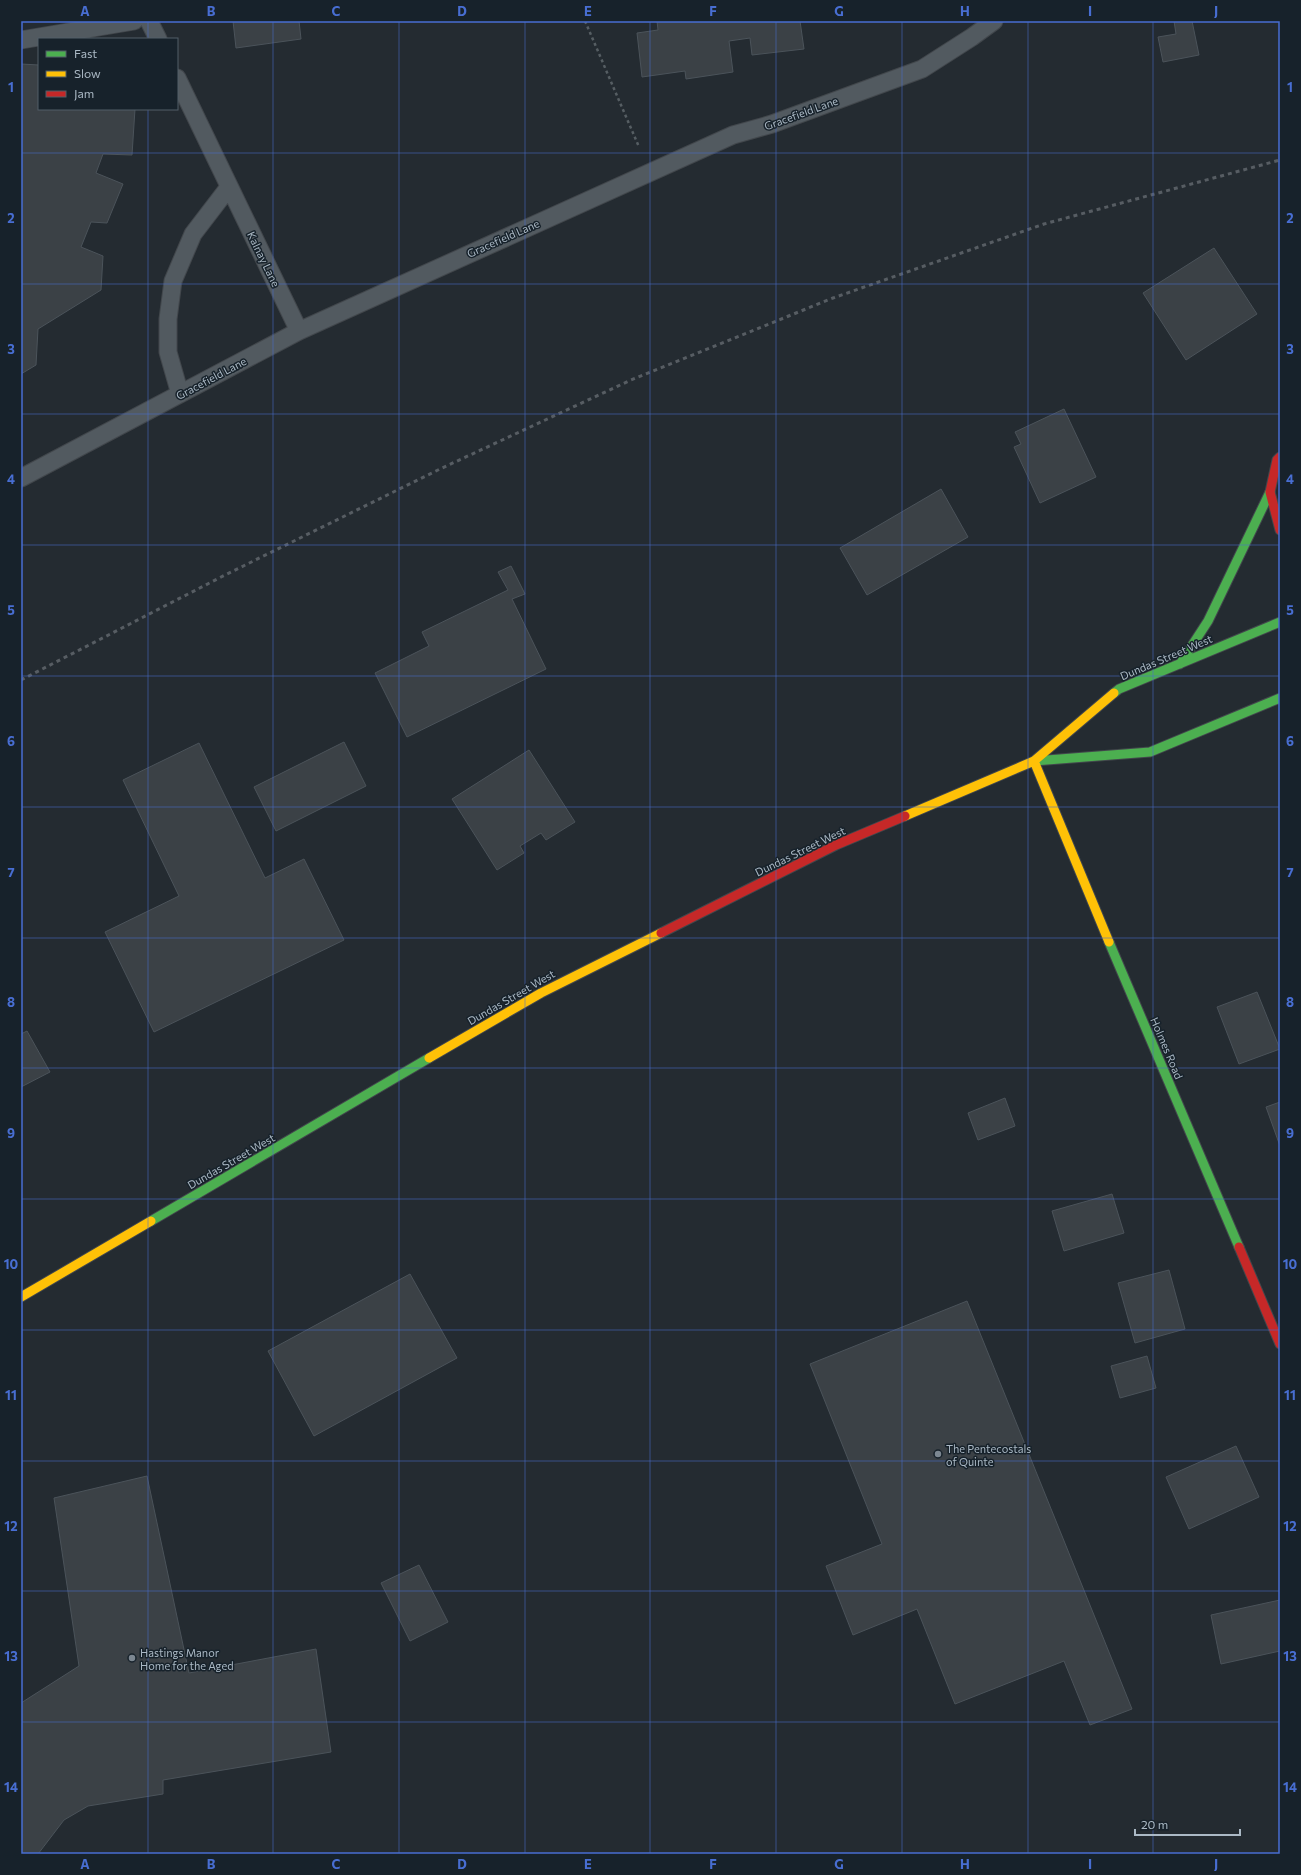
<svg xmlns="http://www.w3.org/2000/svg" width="1301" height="1875" font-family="Commissioner,sans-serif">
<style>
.building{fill:#3b4146;stroke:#4b535a}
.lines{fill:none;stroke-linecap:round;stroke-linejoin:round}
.lane-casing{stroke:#42474c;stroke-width:19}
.fast-casing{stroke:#42474c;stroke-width:11}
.slow-casing{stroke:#42474c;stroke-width:11}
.jam-casing{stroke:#42474c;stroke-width:11}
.path{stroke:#565e63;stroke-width:2.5;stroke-dasharray:3 3;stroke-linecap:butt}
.lane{stroke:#525a60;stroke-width:17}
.fast{stroke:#4caf50;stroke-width:9}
.slow{stroke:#ffc107;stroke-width:9}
.jam{stroke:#c62828;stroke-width:9}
.rail{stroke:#575d63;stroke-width:3;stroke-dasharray:4 4;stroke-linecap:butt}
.grid{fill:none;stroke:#486ed2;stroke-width:1;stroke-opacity:0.55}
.poi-dot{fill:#7c8791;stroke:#17222b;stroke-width:1.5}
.labels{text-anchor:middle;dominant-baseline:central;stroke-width:3;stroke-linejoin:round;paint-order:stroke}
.street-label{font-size:11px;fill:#abb9c5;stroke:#17222b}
.poi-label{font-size:11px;fill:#abb9c5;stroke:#17222b;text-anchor:start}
.neatline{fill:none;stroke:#486ed2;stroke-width:1.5}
.grid-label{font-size:13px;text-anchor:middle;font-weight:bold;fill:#486ed2}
</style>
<rect width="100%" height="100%" fill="#242b31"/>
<path class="building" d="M233,21H299L301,39L236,48Z
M657,21H800L804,49L752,55L750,38L729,41L733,72L686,79L685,71L642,77L637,33L658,30Z
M1174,21H1192L1199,55L1163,62L1158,37L1176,34Z
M21,64L39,65V109H135L132,155L103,154L96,173L123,184L107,223L91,222L81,247L103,256L101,290L38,329L36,365L21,374Z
M1214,248L1257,314L1186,360L1143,293Z
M1064,409L1096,477L1040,503L1014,447L1021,444L1015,432Z
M941,489L968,537L867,595L840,548Z
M511,566L525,594L512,599L546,669L407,737L375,673L429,646L422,632L508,590L498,572Z
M344,742L366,786L276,831L254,787Z
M199,743L265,878L304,859L344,940L154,1032L105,932L179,896L123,780Z
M529,750L575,822L546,840L541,833L520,846L524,853L497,870L452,799Z
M1257,992L1280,1049L1239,1064L1217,1007Z
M27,1031L50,1072L21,1087V1034Z
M1005,1098L1015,1126L978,1140L968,1113Z
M1280,1102V1146L1266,1107Z
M1112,1194L1124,1233L1064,1251L1052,1211Z
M1169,1270L1185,1329L1135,1343L1118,1283Z
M410,1274L457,1358L314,1436L268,1351Z
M967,1301L1132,1709L1090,1725L1064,1661L955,1704L917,1609L853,1635L826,1566L882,1544L810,1364Z
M1147,1356L1156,1388L1120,1398L1111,1366Z
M1236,1446L1259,1497L1189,1529L1166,1477Z
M147,1476L189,1673L316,1649L331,1752L163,1780V1794L88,1806L64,1820L38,1854H21V1703L79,1666L54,1498Z
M419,1565L448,1622L410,1641L381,1583Z
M1280,1600V1651L1221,1664L1211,1615Z"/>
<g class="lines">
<defs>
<path id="lane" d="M149,21L158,39
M21,40L134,21
M177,78L299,331
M180,394L168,352V319L173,281L193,234L229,187
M21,478L299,331L733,135L772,124L922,69L972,37L994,21"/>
<path id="fast" d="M1180,664L1208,621L1270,492
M1114,693L1119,689L1280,622
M1034,761L1150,752L1280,698
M1109,942L1239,1247
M151,1221L429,1058"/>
<path id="slow" d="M1034,761L1109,942
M905,816L1034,761L1114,693
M429,1058L541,993L661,933
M21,1297L151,1221"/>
<path id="jam" d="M1280,457L1277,460L1270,492L1280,530
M661,933L836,845L905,816
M1239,1247L1280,1344"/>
</defs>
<use href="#lane" class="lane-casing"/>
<use href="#fast" class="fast-casing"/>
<use href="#slow" class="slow-casing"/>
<use href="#jam" class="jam-casing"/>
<path class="path" d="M585,21L639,147"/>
<use href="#lane" class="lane"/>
<use href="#fast" class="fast"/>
<use href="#slow" class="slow"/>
<use href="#jam" class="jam"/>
<path class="rail" d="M21,680L225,575L440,469L631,380L833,298L1044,224L1280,160"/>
</g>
<path class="grid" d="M148,21V39M273,21V1854M399,21V1854M525,21V1854M650,21V1854M776,21V1854M902,21V1854M1028,21V1854M1153,21V1854M148,109V1854M21,153H1280M21,284H1280M21,414H1280M21,545H1280M21,676H1280M21,807H1280M21,938H1280M21,1068H1280M21,1199H1280M21,1330H1280M21,1461H1280M21,1591H1280M21,1722H1280"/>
<g class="poi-dot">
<circle cx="938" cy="1454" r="4"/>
<circle cx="132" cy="1658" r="4"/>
</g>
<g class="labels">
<g class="street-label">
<text transform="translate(801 113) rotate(-20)">Gracefield Lane</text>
<text transform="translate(503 238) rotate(-24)">Gracefield Lane</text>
<text transform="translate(264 259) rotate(64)">Kalnay Lane</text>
<text transform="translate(211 378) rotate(-28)">Gracefield Lane</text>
<text transform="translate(1166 657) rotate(-23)">Dundas Street West</text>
<text transform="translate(800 851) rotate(-26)">Dundas Street West</text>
<text transform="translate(511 997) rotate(-30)">Dundas Street West</text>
<text transform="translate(1167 1048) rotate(67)">Holmes Road</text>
<text transform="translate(231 1161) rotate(-30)">Dundas Street West</text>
</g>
<g class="poi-label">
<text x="946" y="1448">The Pentecostals<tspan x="946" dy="13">of Quinte</tspan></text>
<text x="140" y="1652">Hastings Manor<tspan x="140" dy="13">Home for the Aged</tspan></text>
</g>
</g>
<rect width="1301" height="1875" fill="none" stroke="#17222b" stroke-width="44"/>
<rect x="38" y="38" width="140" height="72" fill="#17222b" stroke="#525e69"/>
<rect x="46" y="51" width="20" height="6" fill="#4caf50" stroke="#525e69"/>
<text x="74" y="58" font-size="12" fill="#abb9c5">Fast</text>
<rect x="46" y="71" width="20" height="6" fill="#ffc107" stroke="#525e69"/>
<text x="74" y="78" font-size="12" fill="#abb9c5">Slow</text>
<rect x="46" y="91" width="20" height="6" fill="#c62828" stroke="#525e69"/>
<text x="74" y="98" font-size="12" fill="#abb9c5">Jam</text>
<path d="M1135 1829v6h105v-6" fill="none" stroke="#abb9c5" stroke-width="2"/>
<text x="1141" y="1829" font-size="12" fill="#abb9c5" stroke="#17222b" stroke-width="3" paint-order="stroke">20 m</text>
<rect x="22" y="22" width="1257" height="1831" class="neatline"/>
<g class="grid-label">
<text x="85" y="16">A</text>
<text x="211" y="16">B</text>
<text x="336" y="16">C</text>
<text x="462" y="16">D</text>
<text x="588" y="16">E</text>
<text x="713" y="16">F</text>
<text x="839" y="16">G</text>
<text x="965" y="16">H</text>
<text x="1090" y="16">I</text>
<text x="1216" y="16">J</text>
<text x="11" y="92">1</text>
<text x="1290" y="92">1</text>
<text x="11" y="223">2</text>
<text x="1290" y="223">2</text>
<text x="11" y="354">3</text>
<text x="1290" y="354">3</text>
<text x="11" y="484">4</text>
<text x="1290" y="484">4</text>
<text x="11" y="615">5</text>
<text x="1290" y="615">5</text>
<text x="11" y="746">6</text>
<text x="1290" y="746">6</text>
<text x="11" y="877">7</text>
<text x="1290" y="877">7</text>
<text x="11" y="1007">8</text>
<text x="1290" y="1007">8</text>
<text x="11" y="1138">9</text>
<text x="1290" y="1138">9</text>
<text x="11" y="1269">10</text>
<text x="1290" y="1269">10</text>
<text x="11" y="1400">11</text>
<text x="1290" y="1400">11</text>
<text x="11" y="1531">12</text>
<text x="1290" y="1531">12</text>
<text x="11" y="1661">13</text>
<text x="1290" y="1661">13</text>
<text x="11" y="1792">14</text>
<text x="1290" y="1792">14</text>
<text x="85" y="1869">A</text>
<text x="211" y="1869">B</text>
<text x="336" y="1869">C</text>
<text x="462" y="1869">D</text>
<text x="588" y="1869">E</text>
<text x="713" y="1869">F</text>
<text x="839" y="1869">G</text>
<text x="965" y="1869">H</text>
<text x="1090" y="1869">I</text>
<text x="1216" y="1869">J</text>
</g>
</svg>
